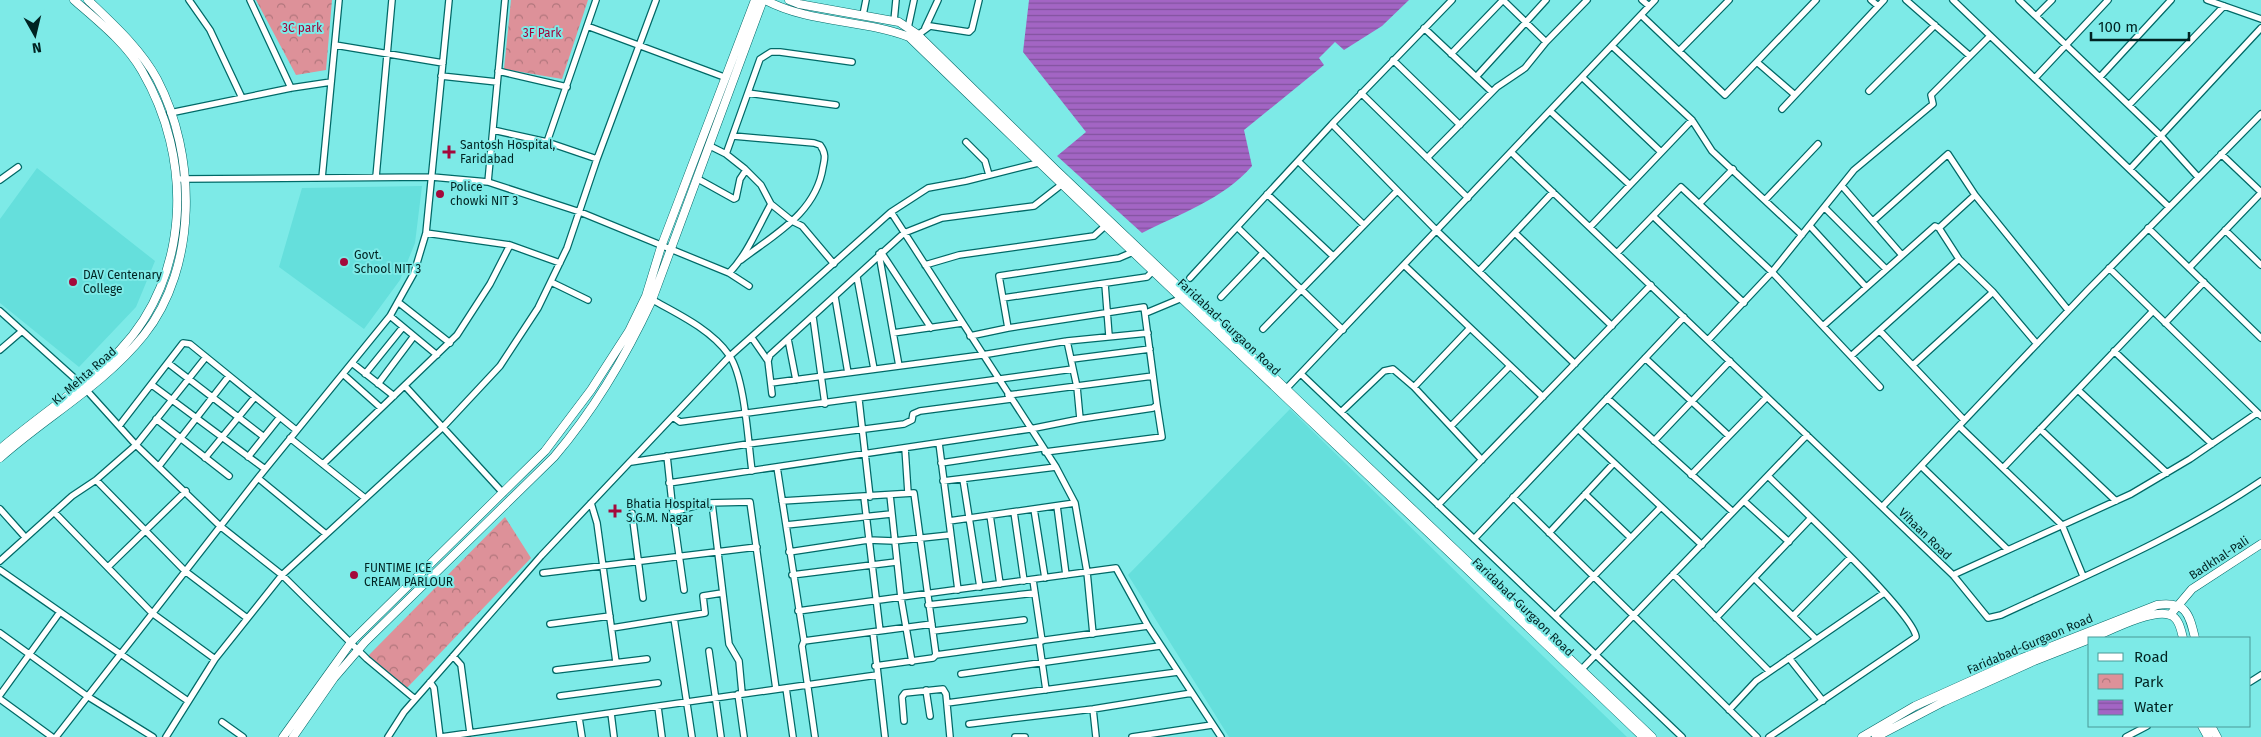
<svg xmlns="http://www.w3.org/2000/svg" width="2261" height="737" font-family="'Fira Sans',sans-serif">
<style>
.built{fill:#65dfdc}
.park{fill:url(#park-crowns)}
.water{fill:url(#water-rules)}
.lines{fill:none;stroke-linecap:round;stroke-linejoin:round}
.street-casing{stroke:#006967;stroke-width:8}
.secondary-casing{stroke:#006967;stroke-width:9}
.street{stroke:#fff;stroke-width:5.5}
.secondary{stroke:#fff;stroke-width:8}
.poi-dot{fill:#a4093b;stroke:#7deae7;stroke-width:2}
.labels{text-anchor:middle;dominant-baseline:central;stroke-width:4;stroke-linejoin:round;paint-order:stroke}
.park-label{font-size:12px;fill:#a3043a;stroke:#7deae7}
.poi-label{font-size:12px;fill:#002322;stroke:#7deae7;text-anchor:start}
.street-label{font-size:12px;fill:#002322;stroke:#7deae7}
</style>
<defs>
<pattern id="park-crowns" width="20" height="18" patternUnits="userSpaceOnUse" patternTransform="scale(1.25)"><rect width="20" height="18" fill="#dd9199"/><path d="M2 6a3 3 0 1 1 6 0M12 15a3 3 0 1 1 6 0" fill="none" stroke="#b1767c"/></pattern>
<pattern id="water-rules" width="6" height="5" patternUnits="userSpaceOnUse" patternTransform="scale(1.25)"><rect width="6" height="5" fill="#a365c4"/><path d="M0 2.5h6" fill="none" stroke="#82539f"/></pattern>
</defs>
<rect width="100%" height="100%" fill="#7deae7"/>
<path class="built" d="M37,168L155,261L136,307L79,367L0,303V219Z
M422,186L415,243L400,280L364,329L279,267L302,188Z
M1290,409L1491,606L1627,737H1229L1128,575Z"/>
<path class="park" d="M256,0H332L326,70L296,75Z
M511,0H588L562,79L504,69Z
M505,517L531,558L405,690L367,657Z"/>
<path class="water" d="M1029,0H1409L1382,26L1344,50L1335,42L1319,58L1324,65L1244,130L1252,166C1224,199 1179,214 1142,233L1057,156L1086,132L1023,52Z"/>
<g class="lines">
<defs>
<path id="street" d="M189,0L210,30L242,98
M250,0L291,88
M1503,0L1546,42
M1642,0L1649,6
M1871,0L1878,6
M1906,0L1970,56L1990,36
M1953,0L2169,207
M2019,0L2161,136L2198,177
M2207,0L2261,19
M863,15L866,0
M1641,15L1725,95L1816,0
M2036,16L2052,0
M894,21L896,0
M587,26L724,77
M908,28L914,0
M925,28L938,0
M1424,28L1492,92
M915,37L930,26L969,32L972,29L979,0
M335,45L443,63
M1612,46L1692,120L1712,151L1802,235
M1679,51L1729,0
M1451,54L1503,0
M1393,60L1460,125
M1758,63L1795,95
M498,71L567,87
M441,76L497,82
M1476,77L1546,0
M1582,77L1661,152
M2100,77L2171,0
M2035,78L2108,0
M1869,91L1935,25
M748,93L836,105
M1361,93L1468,198
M2129,105L2224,6
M1782,109L1884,0
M1550,111L1630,185
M170,113L291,88L331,82
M1332,124L1437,231L1575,364
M493,130L547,142L597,159
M733,136L814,143L820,145C826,153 825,158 823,167C816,213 775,234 741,260
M547,142L596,0
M966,142L985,161L989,175
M710,146L726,154L745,169L761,185L771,204L792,221L802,226L834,264
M1511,152L1953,575L1988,618L2001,615C2089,574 2180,536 2261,481
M726,154L760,59L771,52H780L852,62
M2221,154L2261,192
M1427,158L1497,87L1525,68L1546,42L1587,0
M1298,161L1364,225
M2130,169L2261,28
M376,177L392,0
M322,178L339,0
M181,179L432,177L488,182L580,212L729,273L749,286
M698,179L734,199L736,198L740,179L746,170
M0,180L18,167
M488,182L505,0
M1842,186L1901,254
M1267,194L1333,256
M1975,195L2068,310
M1765,200L1818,144
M1699,204L1733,169
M1825,208L1886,269
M891,212L1056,467L1075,503L1087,572L1093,634
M1653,216L1744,303
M1873,221L1948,154L1975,195L1939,228
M1810,226L1866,287
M1237,227L1343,330
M1590,227L1692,120
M2148,228L2261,338
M2225,230L2261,265
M426,233L510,245L560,263
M1515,233L1612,326
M881,252L931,328
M1617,253L1681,187L1772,272L1880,387
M879,254L899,366
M925,265L959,255L1094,236L1105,226
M1404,265L1543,397
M2109,268L2261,416
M2189,268L2261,193
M1479,271L1553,192
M729,273C747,255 758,227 771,204
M857,277L874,369
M1190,278L1332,124L1452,0
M551,282L588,300
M1105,284L1109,336
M835,297L848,373
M1221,297L1263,253
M649,298C676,313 711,329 729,355C745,377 748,442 752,471
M1003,298L1147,277L1153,271
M398,302L450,343
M0,311L81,384L136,445L220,526L282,575L367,659L415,699
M1146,313L1182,298
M390,316L437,355
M813,317L825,404
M2165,323L2204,282
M1823,326L1935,226L1939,228L1959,259L1993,292L2037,344
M1008,328L999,276L1119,258L1133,252
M1263,329L1397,191
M1880,331L1964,420
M893,333L962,323
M752,338L768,361
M788,339L796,380
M1708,340L1772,272L1854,170L1933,104L1931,95L1970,56
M1067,341L1077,387L1080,419
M0,350L22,331
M2114,351L2212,444
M1851,356L1959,259
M1645,358L1729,436
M1072,359L1150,349
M168,363L264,437
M352,363L394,396
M1913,365L1993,292
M343,374L381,408
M365,374L403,327
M1301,374L1682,737
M771,383L982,355L1067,341L1148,333
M378,384L414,336
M152,385L265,469
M405,386L503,493
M1414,387L1470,328
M1285,390L1655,0
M2078,390L2167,473
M772,394L768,361L770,355L904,233L942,218L1034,206L1061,185
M1008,395L1153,376
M1607,398L1733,512
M859,400L870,497
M1341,412L1384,371L1393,369L1414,387L1482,460
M673,417L680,422L1073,369
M156,419L229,476
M119,426L183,343L190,344L296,430
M1451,426L1510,366
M1959,426L2062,525L2083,576
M1578,429L1702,545
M2040,429L2116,501
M290,438L365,498
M1654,441L1730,361
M939,443L958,590
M905,448L908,493
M1045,452L1162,437L1157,405
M667,456L673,512L706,503L750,502L776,689
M248,457L280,417
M205,458L255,397
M631,462L748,444L904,424L912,420L913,414L920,411L1011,399
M941,463L1042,448
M323,464L457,335L490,284L510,245
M159,466L229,376
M1921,466L2008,550
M777,467L804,641L802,646L815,737
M2003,468L2153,311
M1691,475L1767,397
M1768,476C1792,500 1914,613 1916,637L1769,737
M258,478L326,534
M963,479L980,587
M96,480L185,571L247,618
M943,481L1056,467
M669,483L1030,429L1080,419L1153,408L1157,405L1144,307L1008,328L970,336
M1585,494L1631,538
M890,495L901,598L912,662
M864,497L880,631
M1513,497L1757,737
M782,501L914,493L936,655L933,658L875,666
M1744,501L1789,542
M591,503L597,523L616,662
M712,503L729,644L739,661L742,693
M1438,505L1651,285
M1057,506L1066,575
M1882,507L2087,291L2261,114
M0,509L25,537
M1034,509L1045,578
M54,512L152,613L215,659
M673,512L684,590
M1014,512L1024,581
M632,513L643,598
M990,515L1000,584
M949,521L1075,503
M786,525L891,514
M1549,533L1614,463
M1474,539L1684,317
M789,552L868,540L894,541L950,535
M0,561L72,496L96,480L136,445L206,357
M108,567L186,491
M0,570L188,701
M543,573L757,547
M1673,574L1769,671
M792,575L896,562
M1953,575L2131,494L2190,459L2257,413
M1754,578L1816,639
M1033,580L1042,641
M928,605L1035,593
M798,611L1116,568L1148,626L1221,737
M1555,616L1661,507
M1793,616L1850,558
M674,618L692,737
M1716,618L1810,519
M550,624L610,616
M612,628L705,613L703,596L722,593
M933,631L1024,620
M873,632L885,737
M0,633L87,696L153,737
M804,641L932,624
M1039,641L1046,690
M709,651L721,737
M936,655L1148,626
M453,656L461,665L470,733
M1789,658L1823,701
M556,670L647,659
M1580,671L1807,435
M961,674L1160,646
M430,682L434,688L440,737
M2250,682L2261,675
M786,688L793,737
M926,690L930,716
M738,694L744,737
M0,695L60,612
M560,696L658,683
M0,699L52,737
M947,703L1178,672
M658,707L662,737
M1093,709L1096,737
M1729,710L1756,681L1884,593
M611,713L614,737
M579,718L582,737
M904,721L902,697L905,693L943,689L946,694L950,737
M222,722L243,737
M969,724L1093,709L1192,693
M56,737L258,478L390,316L414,273L426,233L449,0
M166,737L215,659L282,575L443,427L500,366L538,308L567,248L597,159L656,0
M388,737L404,712L541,556L730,356L891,212L928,188L966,181L1038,163
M441,737L877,675
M1015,737H1025
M1132,737L1212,725
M2126,737L2147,726"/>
<path id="secondary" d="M765,0C811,24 862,19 909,37C1152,273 1399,503 1643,737
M789,0L799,4L899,22L917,34L1056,170L1652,737
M0,449C39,416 84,387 120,350C191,275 193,158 142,71C126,43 98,21 74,0
M0,458C47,416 104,385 144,335C198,267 197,155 157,79C140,48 113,24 88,0
M2170,615L2192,589L2261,544
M2092,638C2109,631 2153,608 2170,615C2179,618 2181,630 2183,638
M2202,726L2208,737
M2211,726L2217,737
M283,737L352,641L545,451L591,390L629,331L646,296L661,247L755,0
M293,737L334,678L365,642L554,457C594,410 626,356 652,300L763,0
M1862,737L1915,706L2017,660L2157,605C2186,601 2189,613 2195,638
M1876,737L1943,702L2034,661L2090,639"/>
</defs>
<use href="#street" class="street-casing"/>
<use href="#secondary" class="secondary-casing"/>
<use href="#street" class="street"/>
<use href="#secondary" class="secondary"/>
</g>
<g class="poi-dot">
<path d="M446.5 144.5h5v5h5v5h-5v5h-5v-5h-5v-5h5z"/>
<circle cx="440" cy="194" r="5"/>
<circle cx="344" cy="262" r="5"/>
<circle cx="73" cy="282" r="5"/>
<path d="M612.5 503.5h5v5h5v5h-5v5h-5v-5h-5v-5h5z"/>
<circle cx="354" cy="575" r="5"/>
</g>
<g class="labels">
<g class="park-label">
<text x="302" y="28">3C park</text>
<text x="542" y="33">3F Park</text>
</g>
<g class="poi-label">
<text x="460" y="145">Santosh Hospital,<tspan x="460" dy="14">Faridabad</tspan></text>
<text x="450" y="187">Police<tspan x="450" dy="14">chowki NIT 3</tspan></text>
<text x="354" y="255">Govt.<tspan x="354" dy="14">School NIT 3</tspan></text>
<text x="83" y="275">DAV Centenary<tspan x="83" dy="14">College</tspan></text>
<text x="626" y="504">Bhatia Hospital,<tspan x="626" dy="14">S.G.M. Nagar</tspan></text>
<text x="364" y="568">FUNTIME ICE<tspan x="364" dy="14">CREAM PARLOUR</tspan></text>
</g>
<g class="street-label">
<text transform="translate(1229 327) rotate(43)">Faridabad-Gurgaon Road</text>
<text transform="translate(84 376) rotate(-41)">KL Mehta Road</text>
<text transform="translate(1925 534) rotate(44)">Vihaan Road</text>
<text transform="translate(2219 558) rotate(-33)">Badkhal-Pali</text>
<text transform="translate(1523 607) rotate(44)">Faridabad-Gurgaon Road</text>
<text transform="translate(2030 644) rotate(-23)">Faridabad-Gurgaon Road</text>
</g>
</g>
<rect x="2088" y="637" width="162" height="90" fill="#7deae7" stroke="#4b9a98"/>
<rect x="2098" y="653" width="25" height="8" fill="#ffffff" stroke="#4b9a98"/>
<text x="2134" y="662" font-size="15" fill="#002322">Road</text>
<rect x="2098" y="674" width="25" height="15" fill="url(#park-crowns)" stroke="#4b9a98"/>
<text x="2134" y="687" font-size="15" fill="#002322">Park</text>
<rect x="2098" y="700" width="25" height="15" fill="url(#water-rules)" stroke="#4b9a98"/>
<text x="2134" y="712" font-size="15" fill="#002322">Water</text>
<g transform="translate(35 35) rotate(172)" stroke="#7deae7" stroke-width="4" paint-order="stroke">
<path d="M0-4L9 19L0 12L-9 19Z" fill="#002322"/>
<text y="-8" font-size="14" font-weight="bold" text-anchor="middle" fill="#002322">N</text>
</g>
<path d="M2091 32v8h98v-8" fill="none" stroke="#002322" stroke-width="2.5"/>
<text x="2098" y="32" font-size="15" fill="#002322" stroke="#7deae7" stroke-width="4" paint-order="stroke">100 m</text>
</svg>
